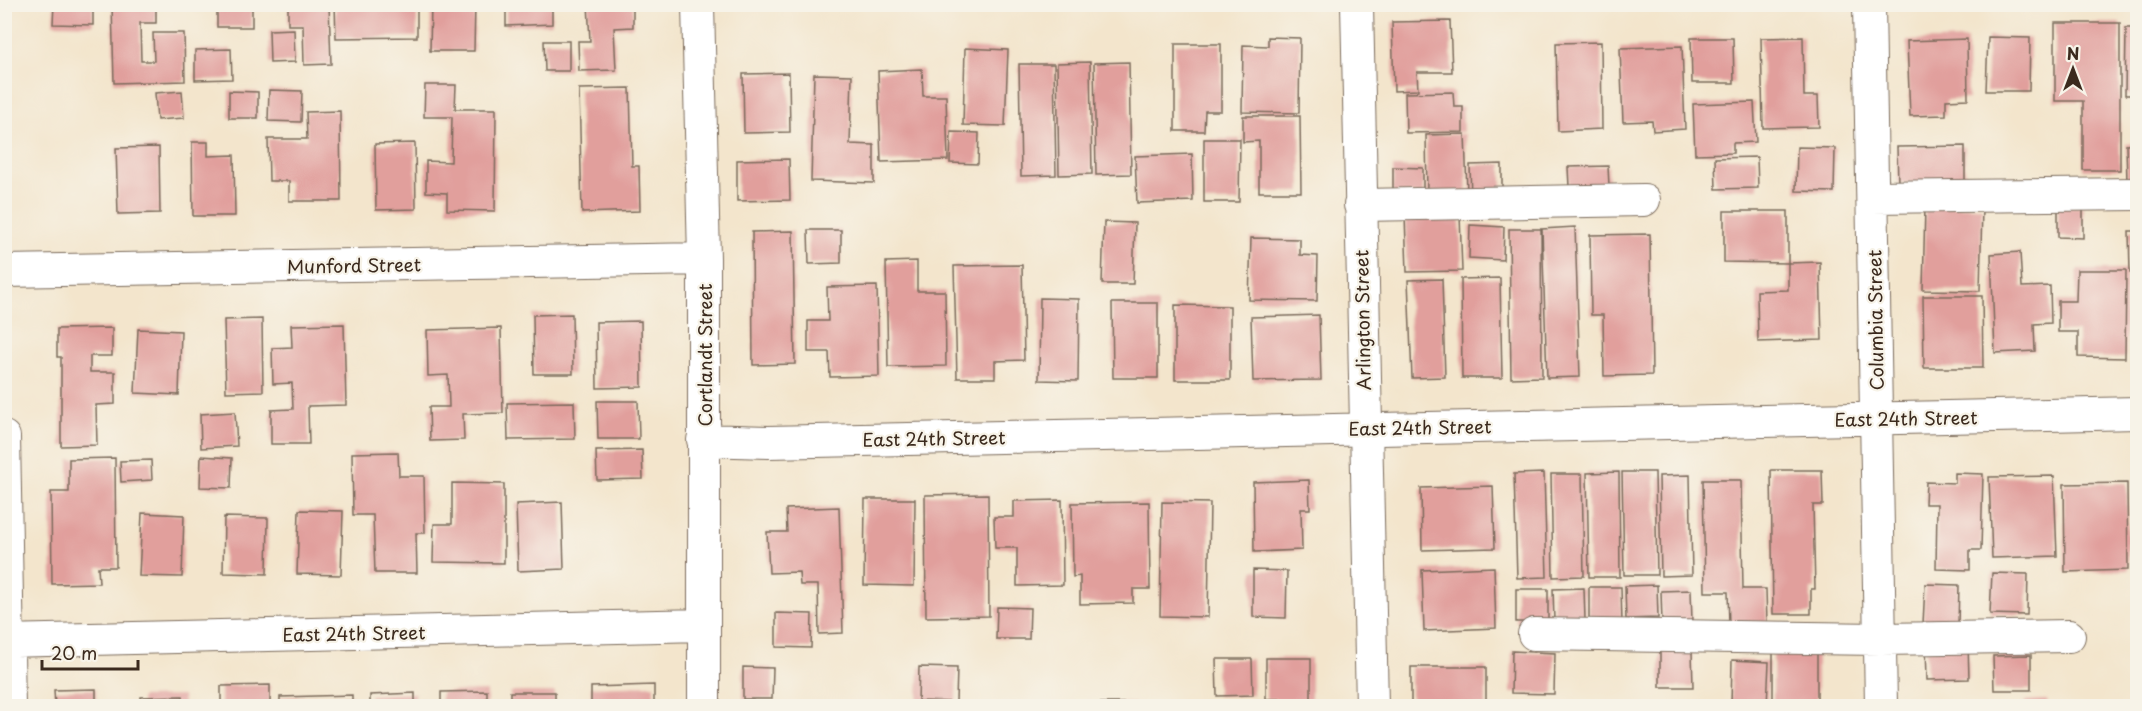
<svg xmlns="http://www.w3.org/2000/svg" width="2142" height="711" font-family="'Playpen Sans',sans-serif">
<style>
.building{fill:#e19f9c}
.lines{fill:none;stroke-linecap:round;stroke-linejoin:round}
.minor-casing{stroke:#7b6b5b;stroke-width:34}
.minor{stroke:#fff;stroke-width:32}
.labels{text-anchor:middle;dominant-baseline:central;stroke-width:4.5;stroke-linejoin:round;paint-order:stroke}
.street-label{font-size:18px;fill:#3b2a1e;stroke:#f7f3e8}
</style>
<rect width="100%" height="100%" fill="#f7f3e8"/>
<filter id="ink" filterUnits="userSpaceOnUse"><feTurbulence type="fractalNoise" baseFrequency=".0167" numOctaves="2"/><feDisplacementMap in="SourceGraphic" scale="12" xChannelSelector="R" yChannelSelector="G"/><feConvolveMatrix kernelMatrix="1 2 1 2 8 2 1 2 1" color-interpolation-filters="sRGB"/></filter>
<filter id="wash" filterUnits="userSpaceOnUse"><feTurbulence type="fractalNoise" baseFrequency=".008" numOctaves="4" result="noise"/><feDisplacementMap in="SourceGraphic" scale="24" xChannelSelector="R" yChannelSelector="G"/><feGaussianBlur stdDeviation="1.35" result="paint"/><feColorMatrix in="noise" values="0 0 0 0 0 0 0 0 0 0 0 0 0 0 0 0 0 1.4 0 .05"/><feComposite in="paint" operator="in"/></filter>
<g filter="url(#wash)">
<rect width="100%" height="100%" fill="#f3e5cc"/>
<g id="blocks">
<path class="building" d="M54,4H93V25L53,24Z
M112,4H156V23H140L141,61H154L153,33H184L185,81L114,83Z
M217,4H252V27H217Z
M288,4H329L331,64L304,65L303,25H288Z
M335,4H417V37L336,38Z
M431,4H475L474,51H430Z
M506,4H552V24L506,26Z
M588,4H633V27L614,28L616,70L579,71L578,41H590Z
M1450,21L1452,72H1417L1418,90L1394,91L1392,22Z
M2055,23H2120V170H2083V101H2055Z
M2126,28H2138V95H2125Z
M294,29L295,62L270,63L269,30Z
M1268,37L1300,38L1299,113L1242,112L1243,45L1268,46Z
M1803,37L1804,96H1818L1819,127L1763,128L1761,38Z
M1988,37L2030,38L2029,91H1986Z
M1691,38H1733L1734,83H1692Z
M1967,39L1968,99L1946,100V115L1910,116L1907,41Z
M544,41H569V71H545Z
M1601,42L1602,129L1558,131L1556,43Z
M1175,44H1221V111H1205L1204,131H1175Z
M1682,46L1685,129L1653,131L1652,121L1623,122L1620,48Z
M965,48L1008,50L1005,126L963,125Z
M231,49L232,79L195,80V50Z
M1090,62L1092,174L1059,175L1057,63Z
M1129,62L1131,174L1096,175L1094,63Z
M1019,64H1054L1056,175L1021,176Z
M922,69L923,96H946L948,160L881,162L878,71Z
M789,73L790,132L744,133L743,74Z
M814,74L852,75L850,144L874,145V183L811,181Z
M425,85H456L455,109H496L495,211L447,210V193L426,192V161L451,162L452,117H424Z
M630,88L632,166H639L640,211L582,213L579,89Z
M269,90L302,91L301,122L268,121Z
M182,91L184,118L157,120L155,93Z
M229,91L258,92V118H229Z
M1453,92L1454,107H1463V132L1406,133L1405,93Z
M1754,102L1756,142L1733,143V153L1695,154L1693,104Z
M340,111L341,201H289V181H269L268,139H307L306,112Z
M1243,116H1300L1301,192H1259V141L1243,142Z
M951,132L979,133L978,164L950,163Z
M1465,134L1467,192L1427,193L1426,135Z
M1204,139H1240L1239,202H1204Z
M192,142H208V156L234,155L235,216H193Z
M415,143L416,209L376,210L375,144Z
M2138,143V182L2127,183L2126,144Z
M1965,146V183H1898L1897,147Z
M159,147L160,213L118,214L116,148Z
M1797,147L1835,148L1834,192L1796,191Z
M1192,154L1193,201L1137,203L1135,156Z
M1757,157L1758,188L1716,189L1715,158Z
M789,159L790,200L737,201V160Z
M1502,164V197L1471,198L1470,165Z
M1608,166L1609,186L1569,187L1568,167Z
M1393,167L1423,168V194H1393Z
M1925,206L1982,207L1980,291L1923,290Z
M2058,206L2083,207V238L2058,237Z
M1724,211H1788V263L1724,262Z
M1460,215L1462,271L1407,272L1405,216Z
M1104,222L1135,223L1133,284H1102Z
M1470,225L1504,227L1503,260L1469,258Z
M1575,227L1580,377L1547,378L1542,229Z
M1509,229H1541L1542,377L1511,378Z
M808,230H841V263L809,264Z
M793,231L795,364L753,365L752,232Z
M2129,231H2138V272L2130,273Z
M1650,234L1652,375L1604,376L1603,315H1591L1590,235Z
M1251,238L1300,239V255L1318,256L1317,301L1249,300Z
M2020,252L2022,287L2050,286L2051,323L2034,324L2035,351L1995,353L1991,254Z
M917,261V291H945L946,366L888,367L886,262Z
M1820,262L1822,340L1758,342L1757,291L1788,290V263Z
M1022,265L1024,360L995,361V378H957L954,266Z
M2077,270H2126L2125,358L2078,357V332H2058V301H2076Z
M1500,278L1502,378H1462L1461,279Z
M1442,279L1445,377L1412,378L1408,280Z
M877,286L879,376L830,377L829,352H808V321H828L827,287Z
M1923,296H1982L1983,368H1924Z
M1040,298L1079,299L1078,381L1039,380Z
M1112,303H1158V378H1113Z
M1175,305L1230,306V380H1175Z
M572,314L573,374H534L533,315Z
M1319,315L1321,380L1253,381L1251,317Z
M262,319L263,391L226,392L224,320Z
M641,321L642,387L597,388L596,322Z
M344,324L346,405L308,406L309,444H271V410L293,409L292,383L273,384L272,348L292,347L291,325Z
M112,328V356H90V372H115V404L96,405L97,445L61,446V357H57V329Z
M501,328L503,413L463,414L464,440L430,441L429,407H449L448,375L428,376L427,330Z
M138,329L181,331L179,395L135,393Z
M597,401H638L639,439H598Z
M574,402L575,439L508,440L507,403Z
M235,412L237,446L201,448L200,414Z
M642,450L643,479L597,480L596,451Z
M398,452L399,476H424L425,533H416L417,573H375L373,515H353L352,453Z
M201,456L232,458L231,488L200,487Z
M115,458L116,567H98L99,583L52,584L51,492H69V459Z
M151,460L152,480L121,482L120,461Z
M1771,470H1822L1823,505H1813L1815,589H1811V614H1773Z
M1619,472L1620,577H1589L1587,473Z
M1622,472H1655L1657,575H1624Z
M1544,473L1547,577L1517,578L1514,474Z
M1955,473L1983,474L1981,550H1970V570L1936,569L1937,504H1925L1926,482L1955,483Z
M1551,474H1582L1584,576L1553,577Z
M1690,475L1692,575L1661,576L1659,476Z
M2054,476L2057,556L1992,558L1989,477Z
M1309,480L1310,509H1301L1302,550L1254,552L1253,482Z
M1703,480H1741L1743,589H1766L1767,623L1729,624L1728,592H1705Z
M452,483L504,484V563L433,562L434,524H452Z
M2127,483L2128,570L2065,572L2064,484Z
M1493,486L1495,548L1422,550L1421,488Z
M988,494L989,616L926,617L925,495Z
M865,499H915L914,586L864,585Z
M1062,500L1063,585L1017,586V548H995L994,517H1014V501Z
M562,502L564,569L518,571L516,504Z
M1149,502L1150,589H1133V603L1080,604V576L1073,577L1072,503Z
M1162,502L1210,503L1208,617L1160,616Z
M839,507L843,633L819,634L818,585H800L799,572L769,573L767,532H787L786,509Z
M299,510L343,511L341,575L297,574Z
M142,513L184,515L182,577L139,576Z
M224,517L268,518L267,574L223,573Z
M1494,567L1496,628L1424,631L1422,570Z
M1253,570L1287,571L1286,618L1253,617Z
M1992,573L2028,574L2027,615L1990,614Z
M2136,582H2138V627L2134,626Z
M1925,584L1959,585L1958,625L1923,624Z
M1657,585L1658,618L1626,619L1625,586Z
M1589,587H1621L1622,624H1589Z
M1584,588L1585,620L1554,621L1553,589Z
M1516,589H1548V622H1516Z
M1691,590L1692,622L1662,623L1661,591Z
M997,607L1030,608L1029,639H996Z
M776,613L812,614L811,648L776,647Z
M1773,639L1817,640V706H1773Z
M1968,643L1969,679L1927,680L1926,644Z
M1512,651L1555,653L1554,694L1511,693Z
M1660,651H1692L1693,687H1660Z
M2031,655V690H1994L1993,656Z
M1266,658H1311V699H1266Z
M1216,659H1252L1253,695L1217,696Z
M1732,660L1769,662L1767,706H1731Z
M743,667L773,668L772,699H743Z
M919,667L957,668L956,702L918,701Z
M1411,667H1486V706H1411Z
M270,685V706H221V686Z
M654,685V706H591V687Z
M96,689V706H55L54,690Z
M487,691V706H441V692Z
M510,692H555V706H510Z
M415,693V706H370V695Z
M352,695V706H280V697Z
M183,696L184,706H141V697Z
M2047,700L2048,706H2025V701Z
M1096,703H1135V706H1097Z
M1091,704V706H1057V705Z
M1143,704H1181V706H1143Z"/>
</g>
</g>
<g filter="url(#ink)">
<use href="#blocks" fill-opacity="0" stroke="#7b6b5b" stroke-width="1.5"/>
<g class="lines">
<defs>
<path id="minor" d="M698,4L704,259V706
M1357,4L1372,706
M1869,4L1881,706
M1873,197L2138,194
M1360,205L1644,200
M4,271L704,259
M4,437L9,706
M703,440L768,442L2138,413
M1534,634L1881,639L2069,636
M4,641L703,625"/>
</defs>
<use href="#minor" class="minor-casing"/>
<use href="#minor" class="minor"/>
</g>
</g>
<g class="labels">
<g class="street-label">
<text transform="translate(354 265) rotate(-1)">Munford Street</text>
<text transform="translate(1362 320) rotate(-91)">Arlington Street</text>
<text transform="translate(1875 320) rotate(-91)">Columbia Street</text>
<text transform="translate(704 355) rotate(-90)">Cortlandt Street</text>
<text transform="translate(1906 418) rotate(-1)">East 24th Street</text>
<text transform="translate(1420 427) rotate(-1)">East 24th Street</text>
<text transform="translate(934 438) rotate(-1)">East 24th Street</text>
<text transform="translate(354 633) rotate(-1)">East 24th Street</text>
</g>
</g>
<rect width="2142" height="711" fill="none" stroke="#f7f3e8" stroke-width="24"/>
<g transform="translate(2073 69)" stroke="#f7f3e8" stroke-width="4.5" paint-order="stroke">
<path d="M0-4.5L10 22L0 15L-10 22Z" fill="#3b2a1e"/>
<text y="-9" font-size="16" font-weight="bold" text-anchor="middle" fill="#3b2a1e">N</text>
</g>
<path d="M42 660v9h96v-9" fill="none" stroke="#3b2a1e" stroke-width="3"/>
<text x="51" y="660" font-size="18" fill="#3b2a1e" stroke="#f7f3e8" stroke-width="4.5" paint-order="stroke">20 m</text>
</svg>
